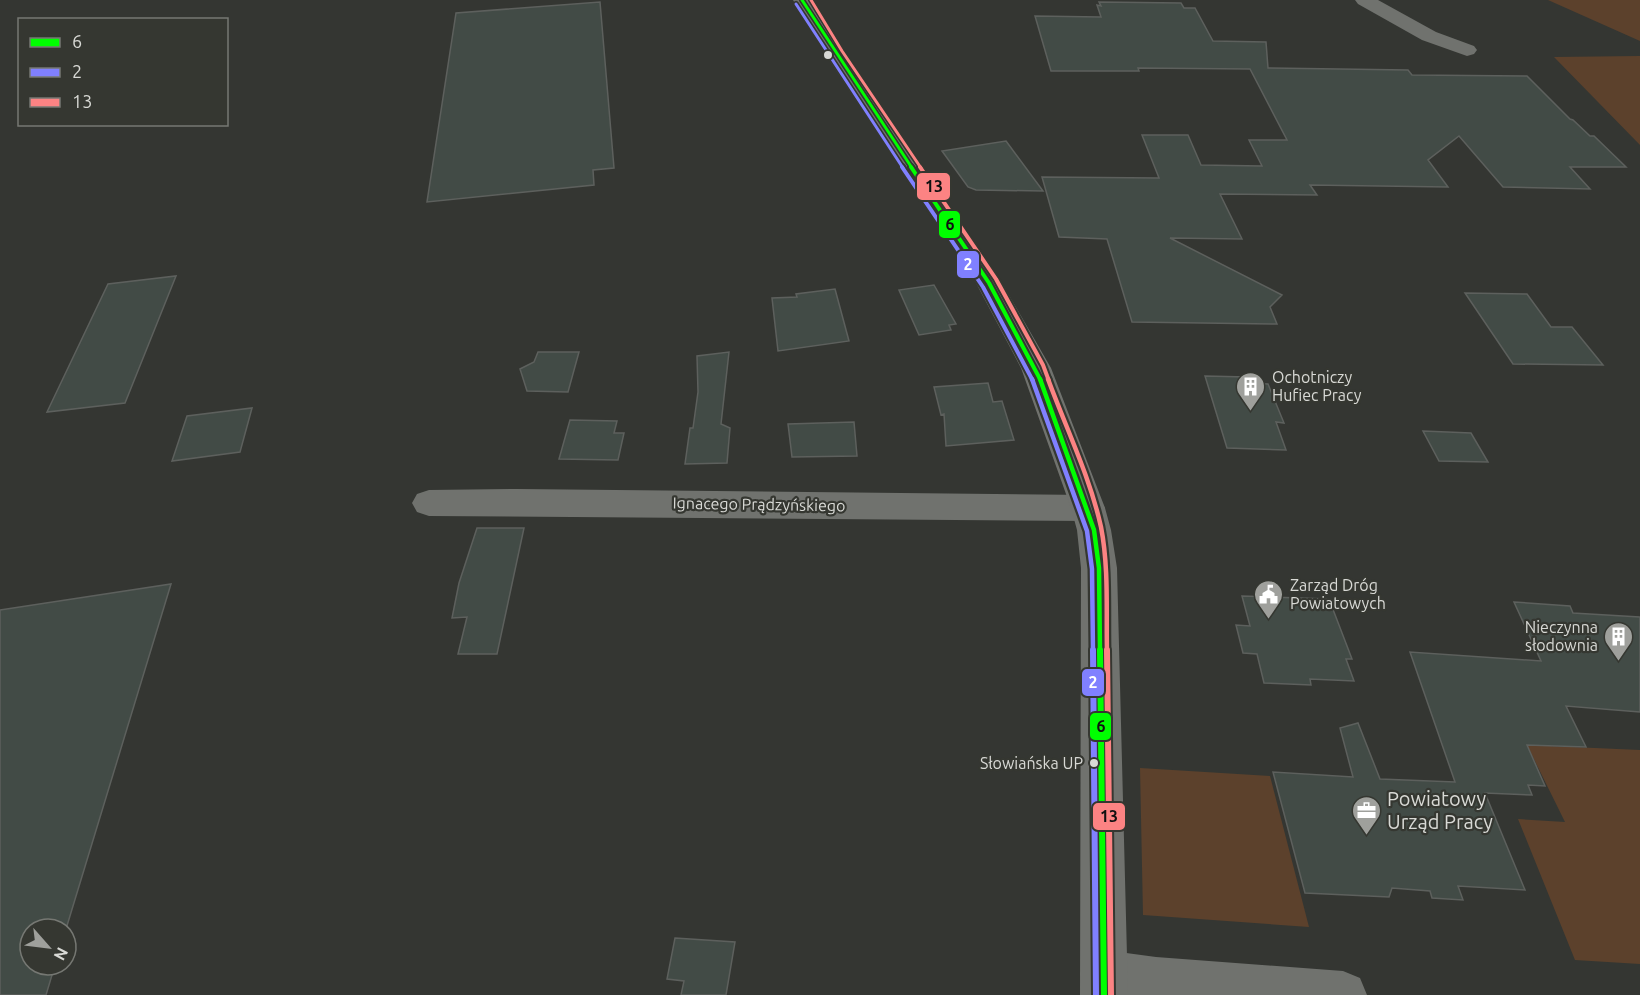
<svg xmlns="http://www.w3.org/2000/svg" width="1640" height="995" font-family="Ubuntu,sans-serif">
<style>
.green{fill:#5c412c}
.building{fill:#424b46;stroke:#5d605d;stroke-width:1.5}
.lines{fill:none;stroke-linecap:round;stroke-linejoin:round}
.street{fill:#70726e;fill-rule:evenodd}
.secondary{fill:#70726e;fill-rule:evenodd}
.bus-1-far3-casing{stroke:#353731;stroke-width:6}
.bus-1-far2-casing{stroke:#353731;stroke-width:8}
.bus-1-far1-casing{stroke:#353731;stroke-width:9}
.bus-1-casing{stroke:#353731;stroke-width:10}
.bus-2-far3-casing{stroke:#353731;stroke-width:6}
.bus-2-far2-casing{stroke:#353731;stroke-width:8}
.bus-2-far1-casing{stroke:#353731;stroke-width:9}
.bus-2-casing{stroke:#353731;stroke-width:10}
.bus-3-far3-casing{stroke:#353731;stroke-width:6}
.bus-3-far2-casing{stroke:#353731;stroke-width:8}
.bus-3-far1-casing{stroke:#353731;stroke-width:9}
.bus-3-casing{stroke:#353731;stroke-width:10}
.bus-1-far3{stroke:#0f0;stroke-width:3}
.bus-1-far2{stroke:#0f0;stroke-width:4}
.bus-1-far1{stroke:#0f0;stroke-width:4.5}
.bus-1{stroke:#0f0;stroke-width:6}
.bus-2-far3{stroke:#8080ff;stroke-width:3}
.bus-2-far2{stroke:#8080ff;stroke-width:4}
.bus-2-far1{stroke:#8080ff;stroke-width:4.5}
.bus-2{stroke:#8080ff;stroke-width:6}
.bus-3-far3{stroke:#fc8383;stroke-width:3}
.bus-3-far2{stroke:#fc8383;stroke-width:4}
.bus-3-far1{stroke:#fc8383;stroke-width:4.5}
.bus-3{stroke:#fc8383;stroke-width:6}
.bus-dot{fill:#d8d9d5;stroke:#353731;stroke-width:2}
.labels{text-anchor:middle;dominant-baseline:central;stroke-width:4.5;stroke-linejoin:round;paint-order:stroke}
.poi-label{font-size:16px;fill:#d8d9d5;stroke:#353731;text-anchor:start}
.street-label{font-size:16px;fill:#d8d9d5;stroke:#353731}
.near-bus-label{font-size:16px;fill:#d8d9d5;stroke:#353731;text-anchor:end}
.near-poi-label{font-size:20px;fill:#d8d9d5;stroke:#353731;text-anchor:start}
.line-badge{stroke:#353731;stroke-width:2}
.badge-label{font-size:16px;text-anchor:middle;font-weight:bold;fill:#fff}
.pale-badge-label{font-size:16px;text-anchor:middle;font-weight:bold;fill:#111}
</style>
<rect width="100%" height="100%" fill="#343632"/>
<path class="green" d="M1548,0H1640V42V41Z
M1640,56V145L1554,57Z
M1527,745L1640,750V964L1575,960L1518,819L1565,822Z
M1140,768L1270,776L1309,927L1143,915Z"/>
<path class="building" d="M600,2L614,168L593,170L594,185L427,202L456,13Z
M1099,2L1181,3L1184,8H1195L1213,41L1266,42L1268,68L1408,70L1412,75L1527,76L1570,119L1573,120L1590,136H1594L1626,167H1570L1590,189L1503,187L1459,136L1428,160L1448,187L1310,185L1317,195L1220,194L1242,239L1170,238L1282,295L1270,307L1277,324L1132,322L1107,239L1059,237L1042,177L1159,178L1142,135H1188L1201,165L1262,166L1249,140H1287L1250,69L1138,68L1139,71H1051L1035,16L1101,17L1097,5L1101,6Z
M1006,141L1043,191L976,190L968,187L942,151Z
M176,276L125,403L47,412L108,284Z
M934,285L956,324L949,325L951,330L919,335L899,290Z
M835,289L849,341L778,351L772,298L797,297L796,294Z
M1465,293L1527,294L1551,327H1572L1603,365L1513,364Z
M538,352H579L568,392L527,391L520,369L534,362Z
M729,352L721,424L730,428L727,463L685,464L690,428H693L698,392L697,356Z
M1205,376L1247,377L1249,383L1268,384L1284,423L1276,422L1286,450L1227,448Z
M988,383L993,402L1002,401L1014,440L946,446L944,414L941,415L934,387Z
M252,408L240,452L172,461L187,416Z
M570,420L617,421L614,433H624L618,460L559,459Z
M854,422L857,456L792,457L788,424Z
M1423,431L1471,433L1488,462L1439,461Z
M477,528H524L497,654H458L467,617L452,618L459,583Z
M171,584L66,929H30V965H55L46,995H0V610Z
M1242,596L1329,599L1352,659H1346L1354,681L1310,679L1311,685L1264,683L1257,654L1243,653L1236,625L1250,626Z
M1514,602L1570,606L1573,613L1640,617V712L1566,706L1586,747L1527,745L1545,786L1528,785L1532,795L1485,793L1525,890L1458,886L1463,900L1432,898L1430,891L1392,888L1389,897L1305,893L1273,772L1353,777L1340,728L1358,723L1380,779L1455,782L1410,652L1541,661Z
M675,938L735,942L726,995H681L684,981L667,979Z"/>
<g class="lines">
<path class="street" d="M1355,0H1378L1436,32L1474,46L1477,50L1474,54L1467,56L1422,40L1358,4Z
M518,489L1088,495L1100,499L1105,508L1100,517L1088,521L429,516L417,512L412,503L417,494L429,490Z
M1104,950L1156,957L1343,971L1360,978L1367,995H1098L1087,991L1080,974L1087,957Z"/>
<path class="secondary" d="M793,0H811L846,55L1002,283L1051,368L1105,508L1111,530L1117,568L1128,995H1080L1081,568L1077,530L1071,508L1021,368L976,283L826,55Z"/>
<defs>
<path id="bus-1-far3" d="M802,0L912,168"/>
<path id="bus-1-far2" d="M911,167L989,283L1041,381"/>
<path id="bus-1-far1" d="M1040,379L1094,530L1099,568L1100,652"/>
<path id="bus-1" d="M1100,650L1104,995"/>
<path id="bus-2-far3" d="M796,4L903,168"/>
<path id="bus-2-far2" d="M902,167L983,287L1033,381"/>
<path id="bus-2-far1" d="M1032,379L1087,531L1092,569L1093,652"/>
<path id="bus-2" d="M1093,650L1096,995"/>
<path id="bus-3-far3" d="M811,0L842,51L921,168"/>
<path id="bus-3-far2" d="M920,167L996,279L1043,365L1049,381"/>
<path id="bus-3-far1" d="M1048,379C1066,428 1090,477 1101,527C1109,568 1106,611 1107,652"/>
<path id="bus-3" d="M1107,650L1111,995"/>
</defs>
<use href="#bus-1-far3" class="bus-1-far3-casing"/>
<use href="#bus-1-far2" class="bus-1-far2-casing"/>
<use href="#bus-1-far1" class="bus-1-far1-casing"/>
<use href="#bus-1" class="bus-1-casing"/>
<use href="#bus-2-far3" class="bus-2-far3-casing"/>
<use href="#bus-2-far2" class="bus-2-far2-casing"/>
<use href="#bus-2-far1" class="bus-2-far1-casing"/>
<use href="#bus-2" class="bus-2-casing"/>
<use href="#bus-3-far3" class="bus-3-far3-casing"/>
<use href="#bus-3-far2" class="bus-3-far2-casing"/>
<use href="#bus-3-far1" class="bus-3-far1-casing"/>
<use href="#bus-3" class="bus-3-casing"/>
<use href="#bus-1-far3" class="bus-1-far3"/>
<use href="#bus-1-far2" class="bus-1-far2"/>
<use href="#bus-1-far1" class="bus-1-far1"/>
<use href="#bus-1" class="bus-1"/>
<use href="#bus-2-far3" class="bus-2-far3"/>
<use href="#bus-2-far2" class="bus-2-far2"/>
<use href="#bus-2-far1" class="bus-2-far1"/>
<use href="#bus-2" class="bus-2"/>
<use href="#bus-3-far3" class="bus-3-far3"/>
<use href="#bus-3-far2" class="bus-3-far2"/>
<use href="#bus-3-far1" class="bus-3-far1"/>
<use href="#bus-3" class="bus-3"/>
</g>
<defs>
<symbol id="building-pin" viewBox="-11 -11 22 30"><path d="M0 17L-7.5 6A9.5 9.5 0 1 1 7.5 6Z" fill="#9fa09c" stroke="#353731"/><path d="M-4-6H4V6H1V3H-1V6H-4ZM-2.5-4.3h1.7v1.8h-1.7ZM.8-4.3h1.7v1.8H.8ZM-2.5-1h1.7V.8h-1.7ZM.8-1h1.7V.8H.8Z" fill="#fff"/></symbol>
<symbol id="civic-pin" viewBox="-11 -11 22 30"><path d="M0 17L-7.5 6A9.5 9.5 0 1 1 7.5 6Z" fill="#9fa09c" stroke="#353731"/><path d="M-.6-6.5H3V-4.5H.6V-3L4-1V1h2V6H-6V1h2V-1L-.6-3ZM-1.2 2.5V6h2.4V2.5Z" fill="#fff"/></symbol>
<symbol id="office-pin" viewBox="-11 -11 22 30"><path d="M0 17L-7.5 6A9.5 9.5 0 1 1 7.5 6Z" fill="#9fa09c" stroke="#353731"/><path d="M-6-3h4V-5.5h4V-3h4V5H-6ZM-1-4.5V-3h2v-1.5ZM-6 0V1H6V0Z" fill="#fff"/></symbol>
</defs>
<g fill-rule="evenodd">
<use href="#building-pin" x="1234" y="370" width="33" height="45"/>
<use href="#civic-pin" x="1252" y="578" width="33" height="45"/>
<use href="#building-pin" x="1602" y="620" width="33" height="45"/>
<use href="#office-pin" x="1350" y="794" width="33" height="45"/>
</g>
<g class="bus-dot">
<circle cx="828" cy="55" r="5"/>
<circle cx="1094" cy="763" r="5"/>
</g>
<g class="labels">
<g class="poi-label">
<text x="1272" y="377">Ochotniczy<tspan x="1272" dy="18">Hufiec Pracy</tspan></text>
<text x="1290" y="585">Zarząd Dróg<tspan x="1290" dy="18">Powiatowych</tspan></text>
<text x="1598" y="627" text-anchor="end">Nieczynna<tspan x="1598" dy="18">słodownia</tspan></text>
</g>
<g class="street-label">
<text transform="translate(759 504) rotate(1)">Ignacego Prądzyńskiego</text>
</g>
<g class="near-bus-label">
<text x="1083" y="763">Słowiańska UP</text>
</g>
<g class="near-poi-label">
<text x="1387" y="798">Powiatowy<tspan x="1387" dy="23">Urząd Pracy</tspan></text>
</g>
</g>
<g class="line-badge">
<rect x="916" y="172" width="35" height="29" rx="6" fill="#fc8383"/>
<rect x="938" y="210" width="23" height="29" rx="6" fill="#0f0"/>
<rect x="956" y="250" width="24" height="29" rx="6" fill="#8080ff"/>
<rect x="1081" y="668" width="24" height="29" rx="6" fill="#8080ff"/>
<rect x="1089" y="712" width="23" height="29" rx="6" fill="#0f0"/>
<rect x="1092" y="802" width="34" height="29" rx="6" fill="#fc8383"/>
</g>
<g class="badge-label">
<text x="968" y="270">2</text>
<text x="1093" y="688">2</text>
</g>
<g class="pale-badge-label">
<text x="934" y="192">13</text>
<text x="950" y="230">6</text>
<text x="1101" y="732">6</text>
<text x="1109" y="822">13</text>
</g>
<rect x="18" y="18" width="210" height="108" fill="#353731" stroke="#767873" stroke-width="1.5"/>
<rect x="30" y="38" width="30" height="9" fill="#00ff00" stroke="#767873" stroke-width="1.5"/>
<text x="72" y="48" font-size="18" fill="#d8d9d5">6</text>
<rect x="30" y="68" width="30" height="9" fill="#8080ff" stroke="#767873" stroke-width="1.5"/>
<text x="72" y="78" font-size="18" fill="#d8d9d5">2</text>
<rect x="30" y="98" width="30" height="9" fill="#fc8383" stroke="#767873" stroke-width="1.5"/>
<text x="72" y="108" font-size="18" fill="#d8d9d5">13</text>
<g transform="translate(48 947) rotate(118)"><circle r="28" fill="#353731" stroke="#767873" stroke-width="1.5"/>
<path d="M0-4.5L10 22L0 15L-10 22Z" fill="#9fa09c"/>
<text y="-9" font-size="16" font-weight="bold" text-anchor="middle" fill="#d8d9d5">N</text>
</g>
</svg>
